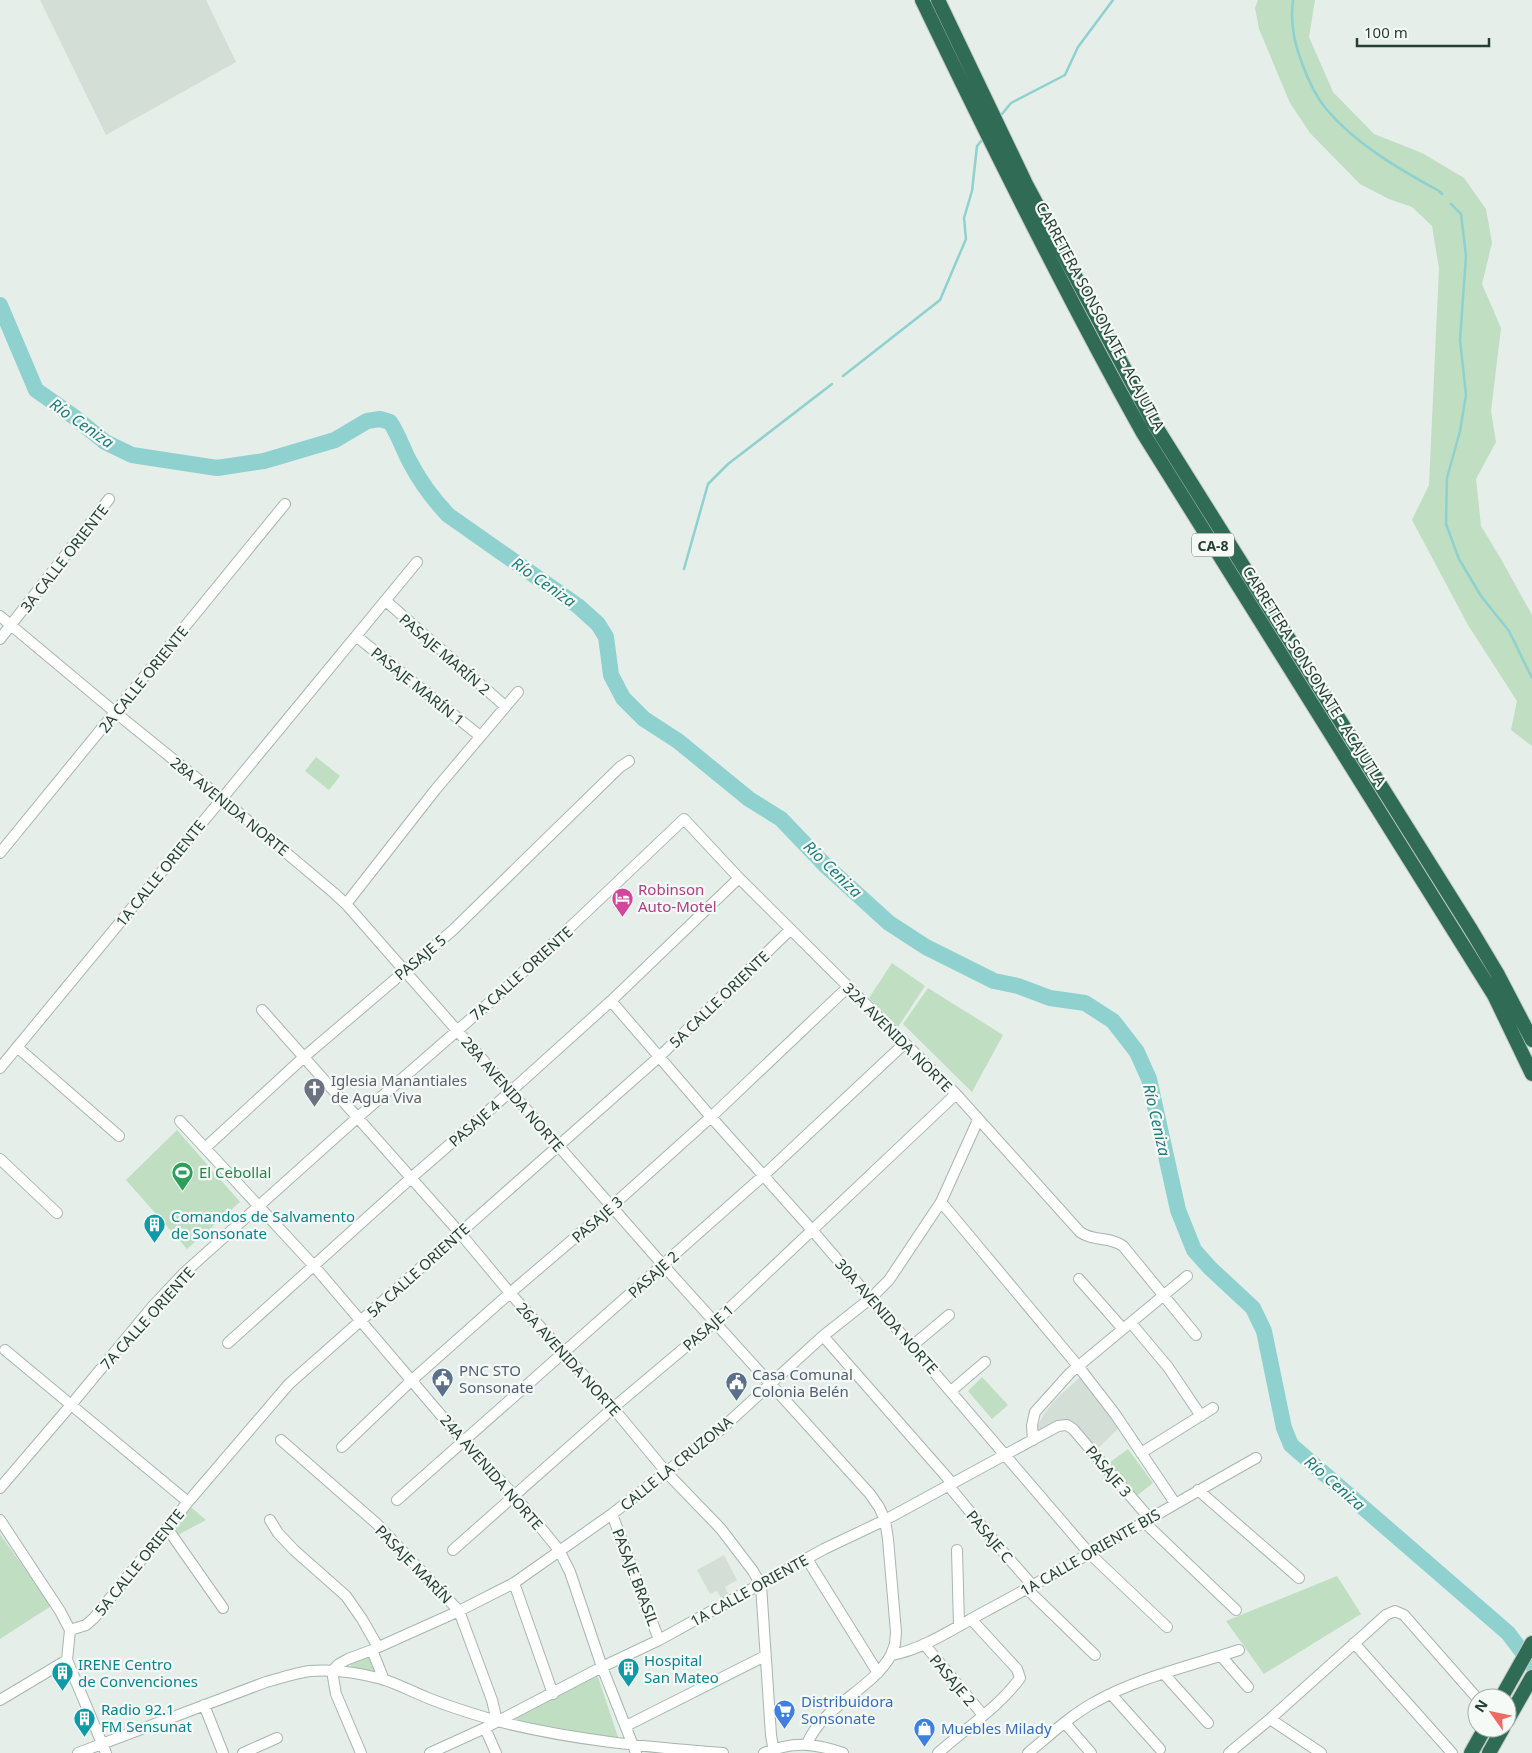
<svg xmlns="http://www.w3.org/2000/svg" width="1532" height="1753" font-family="'Noto Sans',sans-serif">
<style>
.built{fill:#d3ded7}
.green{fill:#bfdec2}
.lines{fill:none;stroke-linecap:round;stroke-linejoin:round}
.stream{stroke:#8fd1cf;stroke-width:2.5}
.river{stroke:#8fd1cf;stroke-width:16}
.minor-casing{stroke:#a7b6af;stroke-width:12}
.highway-casing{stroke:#c2cac6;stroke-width:16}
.minor{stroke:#fff;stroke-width:10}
.highway{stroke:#306c55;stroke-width:14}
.labels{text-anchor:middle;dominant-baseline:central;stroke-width:4.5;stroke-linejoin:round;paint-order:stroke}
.shield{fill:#f6faf7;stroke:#63786e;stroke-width:1}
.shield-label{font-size:14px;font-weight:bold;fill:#244033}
.street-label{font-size:15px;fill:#244033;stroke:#f6faf7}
.hotel-label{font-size:15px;fill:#b23c85;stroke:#f6faf7;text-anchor:start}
.worship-label{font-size:15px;fill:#5b616d;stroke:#f6faf7;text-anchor:start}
.leisure-label{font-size:15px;fill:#27864d;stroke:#f6faf7;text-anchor:start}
.culture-label{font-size:15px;fill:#0d838f;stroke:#f6faf7;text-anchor:start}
.service-label{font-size:15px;fill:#4e5e75;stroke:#f6faf7;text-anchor:start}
.shop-label{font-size:15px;fill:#366cbe;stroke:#f6faf7;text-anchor:start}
.water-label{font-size:16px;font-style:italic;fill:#1f7c7a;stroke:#f6faf7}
</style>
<rect width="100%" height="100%" fill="#e5eee9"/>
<path class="built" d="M40,0H206L236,62L106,135Z
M1080,1377L1120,1427L1095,1451L1074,1425L1036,1436V1429L1044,1414L1054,1401Z
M724,1555L737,1580L725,1587L729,1596L722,1600L717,1591L710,1594L697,1570Z"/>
<path class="green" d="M1258,0H1315L1309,37L1333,92L1374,134L1422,153L1464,178L1486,209L1492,243L1482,284L1501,328L1491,411L1496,442L1476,479L1481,526L1501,559L1532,615V746L1511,730L1517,701L1468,625L1412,520L1429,485L1439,268L1432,226L1412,207L1389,199L1360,184L1310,133L1290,103L1259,29L1255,8Z
M316,757L340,776L329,790L305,771Z
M892,963L925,986L898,1027L869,998Z
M928,988L1003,1035L972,1092L903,1024Z
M177,1130L240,1202L187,1249L126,1180Z
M982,1377L1008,1405L992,1419L968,1391Z
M1128,1449L1153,1483L1134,1498L1109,1463Z
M187,1504L206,1520L174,1537L167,1528Z
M0,1534L51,1606L0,1639Z
M1337,1576L1361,1614L1264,1674L1226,1621Z
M371,1654L377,1672L354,1671L351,1668V1664Z
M597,1674L619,1740L509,1720Z"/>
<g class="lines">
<path class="stream" d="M1293,0C1290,22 1294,43 1302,63C1308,80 1316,97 1327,110C1357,145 1399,169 1439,191L1442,194
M1002,114L1011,103L1065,75L1078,47L1113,0
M1451,204L1461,214L1466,256L1460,340L1466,395L1460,431L1447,478L1446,524L1459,559L1481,596L1509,631L1532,678
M843,376L940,300L966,239L964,218L972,191L977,146L982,140
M684,569L708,484L728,464L832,384"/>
<path class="river" d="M0,305L36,390L73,416L105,442L132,455L217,468L264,461L335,440L367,421L380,419L390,422C399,435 403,450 411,464C421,483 434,500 448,515L578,606L598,624L606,637L611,675L623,698L644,719L678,741L749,799L781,819L825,865L889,923L926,947L994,981L1018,986L1050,998L1085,1003L1113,1021L1137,1052L1149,1079L1178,1210L1194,1250L1210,1268L1253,1308L1264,1331L1284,1428L1291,1445L1508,1633L1532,1665"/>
<defs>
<path id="minor" d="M386,601L505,706
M0,616L116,713L221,798L334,893L346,904L663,1265L870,1494L879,1507L885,1520L888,1539L896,1632L895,1644L891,1655
M356,636L480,736
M0,639L109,499
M0,853L285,504
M346,904L436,789L518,692
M611,1001L711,1117L812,1230L1089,1553L1167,1627
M262,1010L460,1233L510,1293L613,1408L667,1473L721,1529L753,1571L761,1585L771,1735L774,1753
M17,1047L119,1136
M0,1068L417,562
M180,1121L314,1266L463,1441L514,1495L559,1550L570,1572L602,1667L636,1753
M205,1148L304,1057L453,930L620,767L629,761
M0,1159L57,1213
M941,1202L1078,1366L1115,1414L1175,1503
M1079,1279L1123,1329
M1131,1323L1168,1367L1201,1416
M823,1336L952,1483
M228,1343L411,1178L510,1092L611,1001L739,878
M912,1346L949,1315
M5,1350L188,1502
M951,1391L985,1362
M281,1440L377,1524L459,1611L492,1700L497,1721
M1033,1440L1032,1425L1035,1412L1070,1373L1187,1276
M342,1447L412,1380L510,1293L612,1206L711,1117L848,987
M1141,1453L1213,1408
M948,1485L1004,1553L1033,1586
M0,1488L71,1405L152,1307L184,1273L357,1118L505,989L684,819L739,878L956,1094L1080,1232C1094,1242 1109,1236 1123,1246L1196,1335
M1198,1490L1299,1578
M397,1500L764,1175L905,1043
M612,1514L659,1640
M0,1520L60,1611L70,1630L67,1660L106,1753
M270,1520L278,1533L294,1550L346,1596L362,1619L378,1647
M1144,1522L1236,1610
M167,1528L223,1608
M453,1550L613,1408L715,1322L956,1094
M957,1550L959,1625
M807,1559L878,1673
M514,1583L553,1694
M1027,1589L1095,1655
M70,1630L86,1625L94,1618L188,1502L289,1384L660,1056L790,930
M1354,1643L1452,1753
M924,1644L983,1715
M372,1650L384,1680
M1221,1656L1248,1687
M332,1671L339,1664L348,1659L372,1650L459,1611L514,1583L612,1514L719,1431L823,1336L871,1298L889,1280L941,1202L978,1120
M332,1671L336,1694L361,1753
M1164,1674L1208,1723
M1111,1694L1160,1749
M0,1700L67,1660
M204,1705L223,1753
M1270,1719L1321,1753
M1065,1723L1091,1753
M626,1726L765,1656
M485,1728L496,1753
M807,1744C823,1705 871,1691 891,1655C920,1651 958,1626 984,1612C1076,1563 1165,1509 1256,1458
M78,1753L266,1682C281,1678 295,1673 310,1671C334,1669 360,1673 382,1679C398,1684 413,1692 428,1698C450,1707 473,1714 497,1721C571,1740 647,1747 723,1753
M243,1753L277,1738
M430,1753L485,1728L602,1667L659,1640L824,1549L885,1520L1058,1426L1067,1425L1073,1429L1150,1519
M764,1753C793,1741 814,1743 843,1753
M938,1753C965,1729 999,1707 1020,1678L1017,1669L971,1619
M1028,1753C1050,1735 1071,1715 1095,1702C1137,1678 1193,1665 1239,1650
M1229,1753L1270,1719L1386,1615L1395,1611L1404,1615L1477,1698"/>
<path id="highway" d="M922,0C992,146 1064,292 1143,433L1494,995L1532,1074
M938,0L1026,184L1153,422L1470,928L1497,973L1532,1040
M1501,1698L1532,1643
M1507,1721L1532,1677
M1471,1753L1485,1728
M1489,1753L1503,1728"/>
</defs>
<use href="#minor" class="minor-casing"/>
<use href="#highway" class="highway-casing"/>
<use href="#minor" class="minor"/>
<use href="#highway" class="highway"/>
</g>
<defs>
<symbol id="hotel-pin" viewBox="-11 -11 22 30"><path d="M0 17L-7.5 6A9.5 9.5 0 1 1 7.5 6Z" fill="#d1479c" stroke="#f6faf7"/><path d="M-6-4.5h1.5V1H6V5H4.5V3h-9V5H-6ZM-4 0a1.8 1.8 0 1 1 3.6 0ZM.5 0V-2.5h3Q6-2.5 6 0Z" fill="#fff"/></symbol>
<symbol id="church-pin" viewBox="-11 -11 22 30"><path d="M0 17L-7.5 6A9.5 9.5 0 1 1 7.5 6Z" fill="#6b7280" stroke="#f6faf7"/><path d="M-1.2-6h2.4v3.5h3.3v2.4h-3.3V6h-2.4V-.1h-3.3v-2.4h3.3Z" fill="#fff"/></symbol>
<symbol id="stadium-pin" viewBox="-11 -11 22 30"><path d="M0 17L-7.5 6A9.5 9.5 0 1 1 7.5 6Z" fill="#2e9e5b" stroke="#f6faf7"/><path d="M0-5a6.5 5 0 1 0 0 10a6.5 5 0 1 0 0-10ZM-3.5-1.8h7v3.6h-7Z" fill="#fff"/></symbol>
<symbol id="building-pin" viewBox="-11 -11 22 30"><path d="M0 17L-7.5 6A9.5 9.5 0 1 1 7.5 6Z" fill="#0f9aa8" stroke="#f6faf7"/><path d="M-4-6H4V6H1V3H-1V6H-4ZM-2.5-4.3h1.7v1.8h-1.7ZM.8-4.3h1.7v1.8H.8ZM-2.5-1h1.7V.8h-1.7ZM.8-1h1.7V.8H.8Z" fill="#fff"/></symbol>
<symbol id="civic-pin" viewBox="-11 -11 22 30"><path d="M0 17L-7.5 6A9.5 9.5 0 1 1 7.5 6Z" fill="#5c6f8a" stroke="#f6faf7"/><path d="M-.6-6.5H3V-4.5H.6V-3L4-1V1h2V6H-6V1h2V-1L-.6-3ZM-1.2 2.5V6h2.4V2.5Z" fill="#fff"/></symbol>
<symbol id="supermarket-pin" viewBox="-11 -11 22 30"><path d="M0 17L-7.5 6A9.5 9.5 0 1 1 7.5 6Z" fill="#3f7fe0" stroke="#f6faf7"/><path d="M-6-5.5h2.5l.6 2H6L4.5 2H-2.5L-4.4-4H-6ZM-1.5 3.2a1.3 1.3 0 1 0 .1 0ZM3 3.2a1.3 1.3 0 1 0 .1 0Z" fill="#fff"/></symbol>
<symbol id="shop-pin" viewBox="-11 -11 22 30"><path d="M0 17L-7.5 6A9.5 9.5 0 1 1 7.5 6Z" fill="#3f7fe0" stroke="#f6faf7"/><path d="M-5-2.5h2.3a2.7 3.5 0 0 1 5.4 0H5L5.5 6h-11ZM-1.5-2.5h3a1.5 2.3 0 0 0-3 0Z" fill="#fff"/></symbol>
</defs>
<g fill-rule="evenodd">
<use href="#hotel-pin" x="610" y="886" width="25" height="34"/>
<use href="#church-pin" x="302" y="1076" width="25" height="34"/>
<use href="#stadium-pin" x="170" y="1160" width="25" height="34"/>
<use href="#building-pin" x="142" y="1212" width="25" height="34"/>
<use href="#civic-pin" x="430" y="1366" width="25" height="34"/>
<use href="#civic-pin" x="724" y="1370" width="25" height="34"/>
<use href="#building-pin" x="616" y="1656" width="25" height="34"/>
<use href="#building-pin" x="50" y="1660" width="25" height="34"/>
<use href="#supermarket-pin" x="772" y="1698" width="25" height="34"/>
<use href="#building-pin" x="72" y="1706" width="25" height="34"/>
<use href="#shop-pin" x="912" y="1716" width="25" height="34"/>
</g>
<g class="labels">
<rect class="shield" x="1192" y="533.5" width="42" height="23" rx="4"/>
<g class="shield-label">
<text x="1213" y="545">CA-8</text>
</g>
<g class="street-label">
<text transform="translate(1101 316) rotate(62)">CARRETERA SONSONATE - ACAJUTLA</text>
<text transform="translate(64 558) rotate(-52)">3A CALLE ORIENTE</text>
<text transform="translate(445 654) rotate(41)">PASAJE MARÍN 2</text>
<text transform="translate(1315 676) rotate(58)">CARRETERA SONSONATE - ACAJUTLA</text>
<text transform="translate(143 679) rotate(-51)">2A CALLE ORIENTE</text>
<text transform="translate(418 686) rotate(39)">PASAJE MARÍN 1</text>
<text transform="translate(230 806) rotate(39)">28A AVENIDA NORTE</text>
<text transform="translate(160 873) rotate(-51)">1A CALLE ORIENTE</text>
<text transform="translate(420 957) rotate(-40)">PASAJE 5</text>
<text transform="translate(521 973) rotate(-42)">7A CALLE ORIENTE</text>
<text transform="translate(719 999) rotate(-44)">5A CALLE ORIENTE</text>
<text transform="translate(898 1037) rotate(45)">32A AVENIDA NORTE</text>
<text transform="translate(513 1094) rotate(49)">28A AVENIDA NORTE</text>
<text transform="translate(474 1123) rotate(-41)">PASAJE 4</text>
<text transform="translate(597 1219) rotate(-41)">PASAJE 3</text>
<text transform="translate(418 1270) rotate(-42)">5A CALLE ORIENTE</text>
<text transform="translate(653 1274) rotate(-42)">PASAJE 2</text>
<text transform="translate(887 1316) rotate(49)">30A AVENIDA NORTE</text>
<text transform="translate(147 1318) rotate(-48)">7A CALLE ORIENTE</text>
<text transform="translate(708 1327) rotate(-41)">PASAJE 1</text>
<text transform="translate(569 1359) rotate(48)">26A AVENIDA NORTE</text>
<text transform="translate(676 1463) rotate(-39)">CALLE LA CRUZONA</text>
<text transform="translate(1109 1471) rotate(50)">PASAJE 3</text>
<text transform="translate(492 1472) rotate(49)">24A AVENIDA NORTE</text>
<text transform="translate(990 1536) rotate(50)">PASAJE C</text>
<text transform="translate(1090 1552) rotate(-30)">1A CALLE ORIENTE BIS</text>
<text transform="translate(139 1562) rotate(-51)">5A CALLE ORIENTE</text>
<text transform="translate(414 1564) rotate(46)">PASAJE MARÍN</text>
<text transform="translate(636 1577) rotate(69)">PASAJE BRASIL</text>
<text transform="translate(749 1590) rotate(-29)">1A CALLE ORIENTE</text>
<text transform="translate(953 1680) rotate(50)">PASAJE 2</text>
</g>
<g class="hotel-label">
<text x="638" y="889">Robinson<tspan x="638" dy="17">Auto-Motel</tspan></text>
</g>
<g class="worship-label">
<text x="331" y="1080">Iglesia Manantiales<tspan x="331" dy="17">de Agua Viva</tspan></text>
</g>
<g class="leisure-label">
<text x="199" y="1172">El Cebollal</text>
</g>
<g class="culture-label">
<text x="171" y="1216">Comandos de Salvamento<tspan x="171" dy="17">de Sonsonate</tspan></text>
<text x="644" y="1660">Hospital<tspan x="644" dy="17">San Mateo</tspan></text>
<text x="78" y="1664">IRENE Centro<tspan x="78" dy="17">de Convenciones</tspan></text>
<text x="101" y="1709">Radio 92.1<tspan x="101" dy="17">FM Sensunat</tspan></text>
</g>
<g class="service-label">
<text x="459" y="1370">PNC STO<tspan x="459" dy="17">Sonsonate</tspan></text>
<text x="752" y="1374">Casa Comunal<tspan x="752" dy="17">Colonia Belén</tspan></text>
</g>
<g class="shop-label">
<text x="801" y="1701">Distribuidora<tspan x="801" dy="17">Sonsonate</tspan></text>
<text x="941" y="1728">Muebles Milady</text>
</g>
<g class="water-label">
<text transform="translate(82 423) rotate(35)">Río Ceniza</text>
<text transform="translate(544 582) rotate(35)">Río Ceniza</text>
<text transform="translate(833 869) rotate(44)">Río Ceniza</text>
<text transform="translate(1157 1120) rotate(77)">Río Ceniza</text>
<text transform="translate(1335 1483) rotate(41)">Río Ceniza</text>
</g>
</g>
<g transform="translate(1492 1713) rotate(303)"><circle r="24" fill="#f6faf7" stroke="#a2b0a9"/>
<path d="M0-4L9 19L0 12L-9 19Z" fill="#ef6a62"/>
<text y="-8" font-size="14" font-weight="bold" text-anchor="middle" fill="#244033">N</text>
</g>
<path d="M1357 38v8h132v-8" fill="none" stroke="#244033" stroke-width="2.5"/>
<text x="1364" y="38" font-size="15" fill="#244033" stroke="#f6faf7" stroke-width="4" paint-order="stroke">100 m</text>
</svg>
